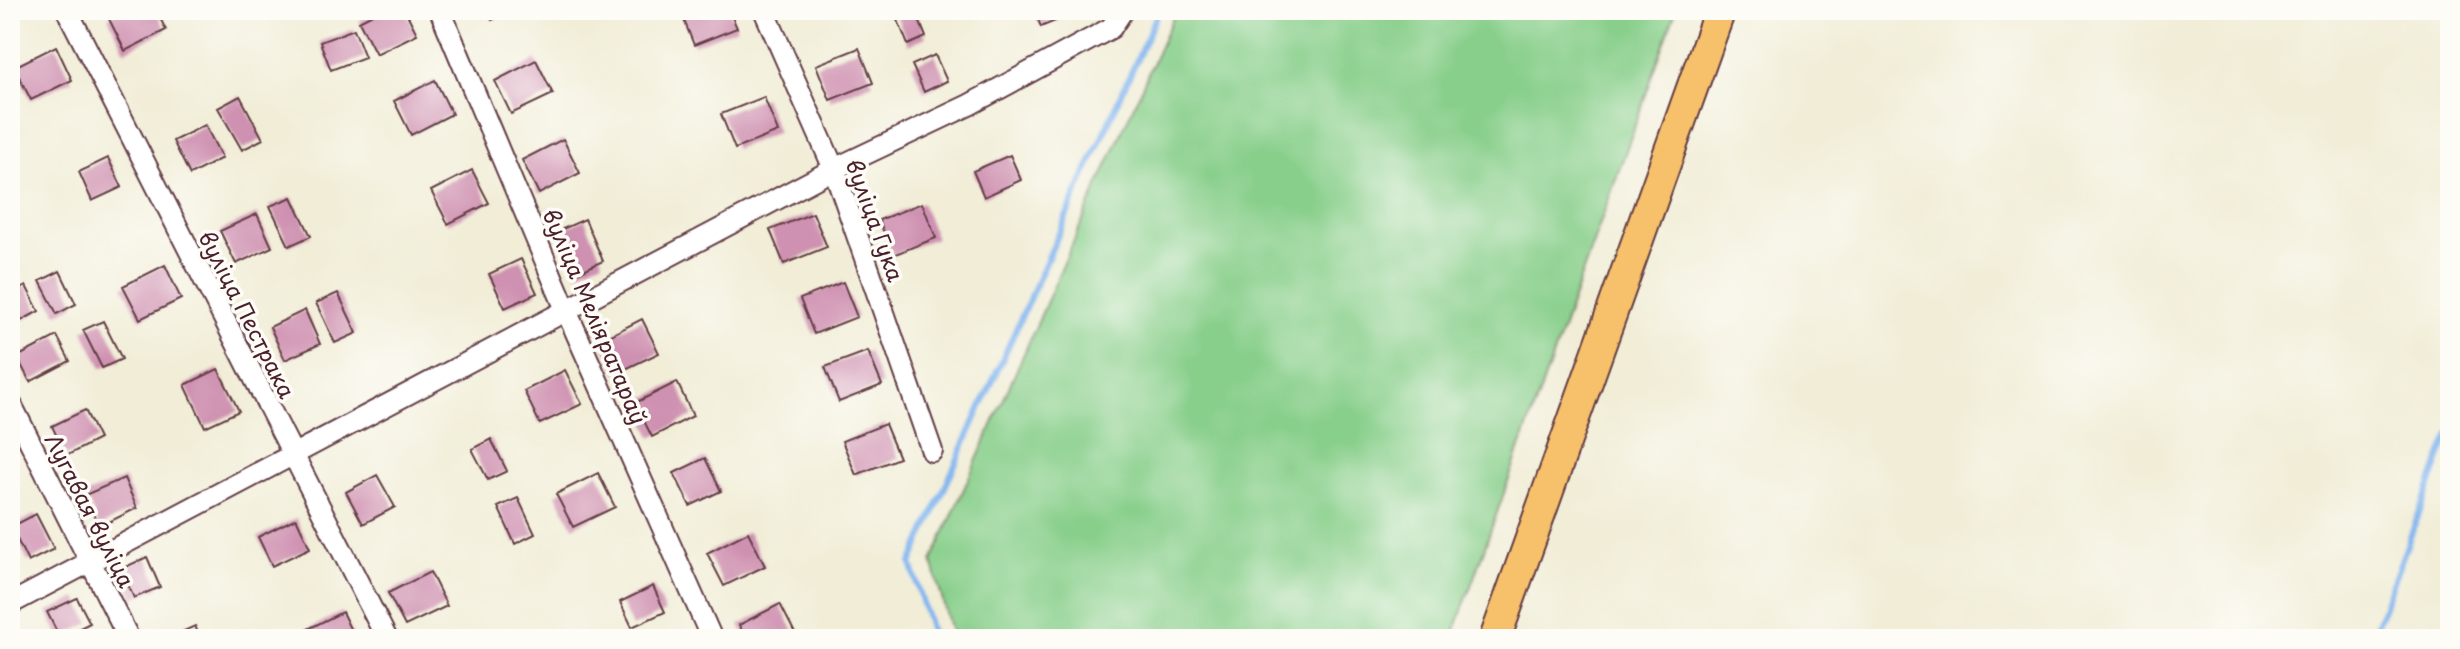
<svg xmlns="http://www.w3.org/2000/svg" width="2460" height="649" font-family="'Playpen Sans',sans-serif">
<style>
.green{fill:#88cf8b;stroke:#69775b;stroke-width:2}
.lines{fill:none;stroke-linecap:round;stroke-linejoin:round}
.stream{stroke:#81b5ef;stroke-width:6}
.building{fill:#cf91b1}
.street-casing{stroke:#633e45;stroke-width:24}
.primary-casing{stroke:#633e45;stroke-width:34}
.street{stroke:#fff;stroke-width:20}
.primary{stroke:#f6c16b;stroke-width:30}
.labels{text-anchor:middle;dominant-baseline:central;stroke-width:7;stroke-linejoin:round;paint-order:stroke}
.street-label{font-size:22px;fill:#4a1f2b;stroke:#fdfcf7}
</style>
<rect width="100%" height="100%" fill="#fdfcf7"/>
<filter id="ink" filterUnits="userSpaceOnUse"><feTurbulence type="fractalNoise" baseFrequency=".0125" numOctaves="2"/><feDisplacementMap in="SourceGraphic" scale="16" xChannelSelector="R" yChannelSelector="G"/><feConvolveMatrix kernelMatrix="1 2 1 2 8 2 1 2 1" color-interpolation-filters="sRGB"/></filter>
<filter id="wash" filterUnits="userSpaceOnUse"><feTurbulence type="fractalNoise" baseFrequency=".006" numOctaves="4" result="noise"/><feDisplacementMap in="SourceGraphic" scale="32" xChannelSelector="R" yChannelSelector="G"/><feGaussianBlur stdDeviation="1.8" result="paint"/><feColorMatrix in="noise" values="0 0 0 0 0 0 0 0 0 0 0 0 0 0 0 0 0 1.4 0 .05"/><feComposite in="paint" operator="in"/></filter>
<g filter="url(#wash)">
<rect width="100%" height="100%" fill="#f1edd7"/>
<path class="green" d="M1176,10H1676L1452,639H953L932,561Z"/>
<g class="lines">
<path class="stream" d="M933,639L911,563L1159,10
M2371,639L2450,433"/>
</g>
<g id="blocks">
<path class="building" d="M122,10H156L166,30L125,51L108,17Z
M380,10H405L417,34L376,54L359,21Z
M487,10H513L492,20Z
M680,10H729L737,28L694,45Z
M894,10H915L926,37L908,45Z
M1034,10H1070L1072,14L1041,27Z
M354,29L365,57L331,70L320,42Z
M56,46L72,80L31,100L14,67Z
M859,48L873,83L830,100L816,65Z
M935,55L947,81L924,92L912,65Z
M536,60L553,94L511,114L495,81Z
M435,80L452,114L411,135L394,101Z
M240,96L263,139L242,150L218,108Z
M764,97L778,132L735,149L721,114Z
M205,125L222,158L190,175L173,141Z
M563,139L580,173L539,194L522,160Z
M1010,155L1021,180L984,197L973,171Z
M108,158L122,187L92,201L79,172Z
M472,170L489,203L448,224L431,191Z
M292,197L311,236L289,246L270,206Z
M922,203L936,238L893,255L879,220Z
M813,213L827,247L784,264L770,230Z
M257,214L272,247L236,264L220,231Z
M585,219L603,261L577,273L558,231Z
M521,259L537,293L505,308L489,274Z
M165,265L181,299L140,319L123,286Z
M60,271L76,304L57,314L40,281Z
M843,282L857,317L814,334L800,299Z
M26,286L39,311L10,327V294Z
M338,293L357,333L335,343L316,303Z
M305,310L320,344L285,360L270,327Z
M642,319L659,353L617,373L601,340Z
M103,321L122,359L102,368L83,330Z
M57,336L70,361L30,382L17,357Z
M868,351L882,385L839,402L825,367Z
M218,369L239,411L205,427L185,385Z
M565,370L582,404L540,424L524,391Z
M677,382L693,416L652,437L635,403Z
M85,410L99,439L66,456L52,426Z
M885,424L899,458L856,475L842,441Z
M491,439L507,471L488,480L472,449Z
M705,458L721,491L690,506L674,473Z
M598,473L615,507L573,527L556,494Z
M377,475L395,507L363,524L346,492Z
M124,478L137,508L99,527L85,495Z
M518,498L535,534L515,544L498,507Z
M36,514L54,549L28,562L11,527Z
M296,518L310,548L272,566L258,537Z
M748,532L765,566L724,586L707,553Z
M147,557L160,587L134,598L121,569Z
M430,572L447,606L405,626L388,593Z
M653,586L665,612L632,627L620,602Z
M77,598L90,623L60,638L47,612Z
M780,604L797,637L746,639L739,625Z
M342,612L355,639H303L300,633Z
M195,626L201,639H166Z"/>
</g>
</g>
<g filter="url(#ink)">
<use href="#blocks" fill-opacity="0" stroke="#633e45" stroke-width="2"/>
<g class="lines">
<defs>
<path id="street" d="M67,10L387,639
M440,10L566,310L712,639
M764,10L834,169L932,451
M10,402L129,639
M10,604L834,169L969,105L1111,28L1123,10"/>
<path id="primary" d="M1495,639L1720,10"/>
</defs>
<use href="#street" class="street-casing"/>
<use href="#primary" class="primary-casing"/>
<use href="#street" class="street"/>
<use href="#primary" class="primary"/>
</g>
</g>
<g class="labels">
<g class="street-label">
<text transform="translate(876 220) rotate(70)">вуліца Гука</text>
<text transform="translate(248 314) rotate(63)">вуліца Пестрака</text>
<text transform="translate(596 316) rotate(67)">вуліца Меліяратараў</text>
<text transform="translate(91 510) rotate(63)">Лугавая вуліца</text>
</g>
</g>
<rect width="2460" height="649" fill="none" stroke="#fdfcf7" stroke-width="40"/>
</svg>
